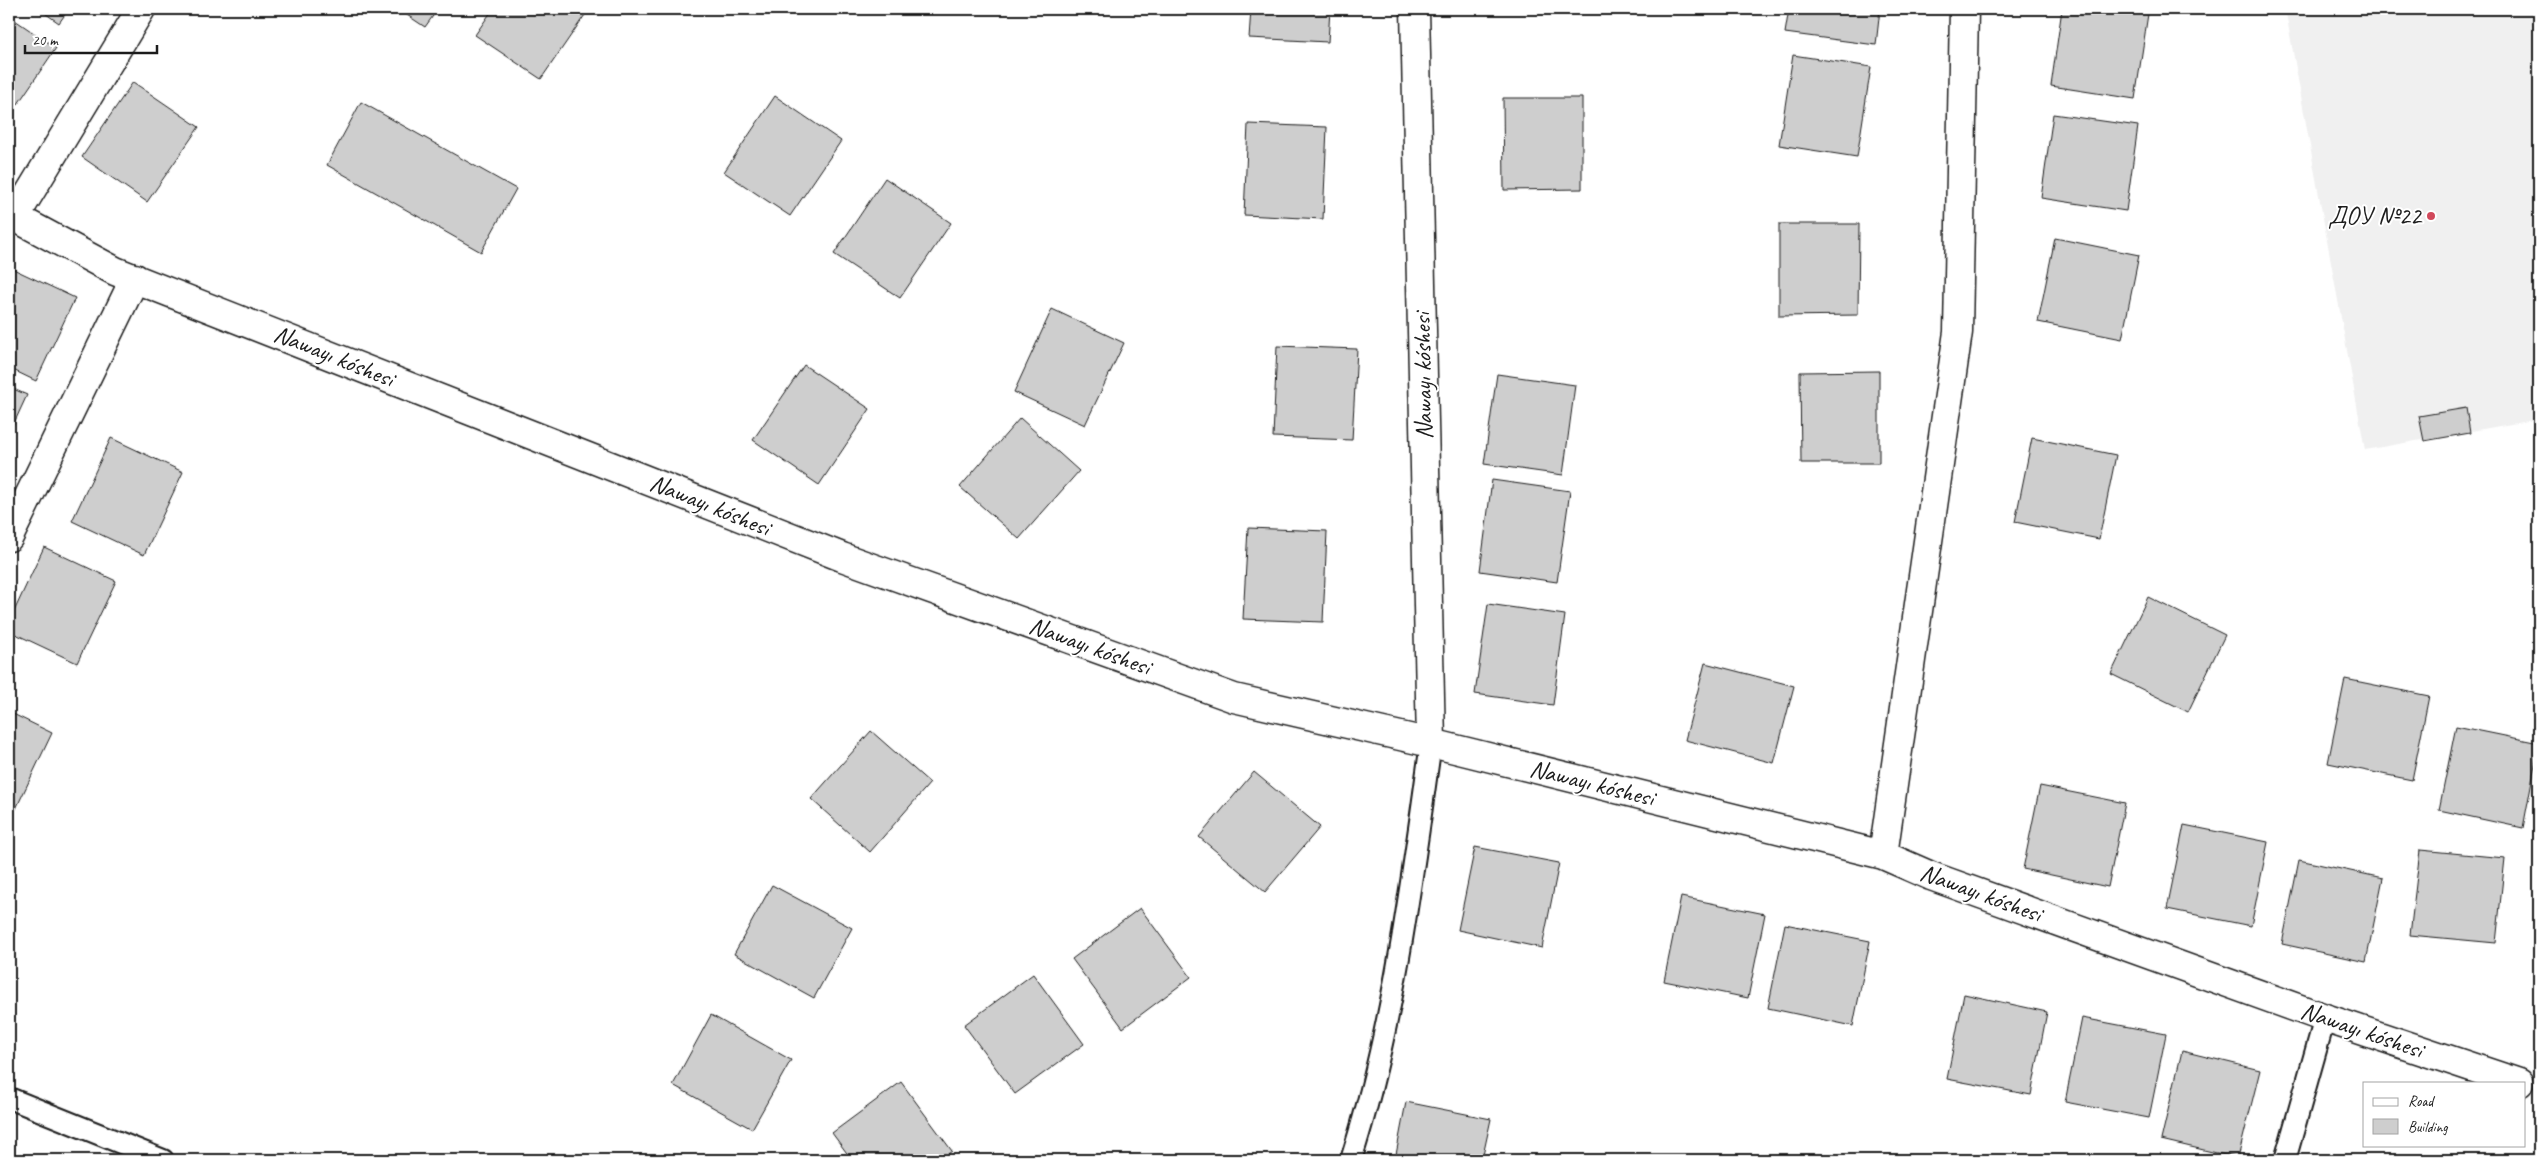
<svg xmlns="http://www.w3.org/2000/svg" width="2548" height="1169" font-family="Caveat,sans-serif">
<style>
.built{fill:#f0f0f0}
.building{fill:#cecece;stroke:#1c1c1c}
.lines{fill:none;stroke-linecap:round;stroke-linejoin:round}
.lane-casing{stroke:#1c1c1c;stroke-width:24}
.street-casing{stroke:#1c1c1c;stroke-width:31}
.lane{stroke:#fff;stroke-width:20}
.street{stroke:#fff;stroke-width:28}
.poi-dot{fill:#d1495b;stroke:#fff;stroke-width:2}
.labels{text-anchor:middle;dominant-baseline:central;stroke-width:4;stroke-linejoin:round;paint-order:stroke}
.poi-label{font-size:25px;fill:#1c1c1c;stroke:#fff;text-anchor:end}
.street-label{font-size:25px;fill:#1c1c1c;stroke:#fff}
</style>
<rect width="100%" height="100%" fill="#fff"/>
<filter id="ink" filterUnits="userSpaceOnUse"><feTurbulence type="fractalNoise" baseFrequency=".02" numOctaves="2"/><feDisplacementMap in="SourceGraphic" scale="10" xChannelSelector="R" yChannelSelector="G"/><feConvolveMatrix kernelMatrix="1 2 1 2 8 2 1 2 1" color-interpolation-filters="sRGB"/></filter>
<g filter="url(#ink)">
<path class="built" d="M2313,9H2539V419L2365,450L2286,13Z"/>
<path class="building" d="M39,9H69L59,23Z
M398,9H438L425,27Z
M493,9H589L541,79L475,35Z
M1251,9H1330L1328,42L1249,38Z
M1789,9H1880L1876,45L1785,33Z
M2062,9H2111L2148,14L2135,99L2051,86Z
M9,16L56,48L9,117Z
M1793,55L1871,67L1857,157L1779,145Z
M133,82L199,127L147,202L82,157Z
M775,96L841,141L790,216L724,172Z
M1503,98H1582V189L1504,190Z
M361,102L516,189L481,252L327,165Z
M2053,114L2138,126L2126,211L2041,198Z
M1248,124L1327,127L1323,219L1244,215Z
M885,178L951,223L900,298L834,254Z
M1779,224H1859L1858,315L1779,316Z
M2055,238L2139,255L2122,339L2038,322Z
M9,267L75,298L36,381L9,368Z
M1052,309L1124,343L1085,425L1014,392Z
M1277,346L1357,349L1352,440L1273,437Z
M804,365L870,409L819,485L753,440Z
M1879,371V463H1801L1800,372Z
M1497,374L1575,385L1563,475L1484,464Z
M9,387L27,395L9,434Z
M2466,408L2470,433L2424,441L2419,416Z
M1020,418L1079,471L1019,539L960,487Z
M111,438L183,472L144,555L72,521Z
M2032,438L2116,455L2099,539L2015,522Z
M1492,480L1570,491L1557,582L1480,571Z
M1248,528L1327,531L1323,622L1243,619Z
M44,547L116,581L77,663L9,631V622Z
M2148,597L2225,635L2188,712L2111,674Z
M1488,604L1565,615L1553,705L1475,694Z
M1705,663L1794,686L1774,763L1685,740Z
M2345,679L2429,696L2412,780L2328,763Z
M9,712L52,733L13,815L9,813Z
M2456,726L2539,743L2523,828L2439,810Z
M871,731L930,783L870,852L811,799Z
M1254,772L1320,827L1265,892L1199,837Z
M2040,786L2125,803L2108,887L2023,869Z
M2184,825L2268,842L2251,926L2167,909Z
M1475,847L1559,863L1542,948L1458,930Z
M2420,850L2505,858L2496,943L2410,935Z
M2299,860L2383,878L2366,962L2282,944Z
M772,885L852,928L814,998L734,954Z
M1681,897L1765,914L1748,998L1664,981Z
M1140,908L1191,977L1123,1028L1072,959Z
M1785,924L1870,941L1853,1026L1768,1008Z
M1033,974L1084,1044L1015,1094L964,1025Z
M1964,994L2047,1012L2031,1095L1947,1079Z
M711,1015L791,1060L752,1129L673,1085Z
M2082,1018L2166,1034L2149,1118L2065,1102Z
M2182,1051L2260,1070L2238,1158L2161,1140Z
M901,1082L952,1151L940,1160H852L832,1133Z
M1406,1102L1491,1119L1482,1160H1395Z"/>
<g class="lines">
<defs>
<path id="lane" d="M9,1098L163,1160
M1351,1160C1394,1025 1411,884 1431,743
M2285,1160L2325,1018"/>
<path id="street" d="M1415,9L1431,743
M9,214L115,271L842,557L1234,698L1431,743L1883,855L1931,876L2325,1018L2519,1083
M15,217L141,9
M9,537L135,278
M1883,855L1958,332L1964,9"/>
</defs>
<use href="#lane" class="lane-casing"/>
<use href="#street" class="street-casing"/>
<use href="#lane" class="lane"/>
<use href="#street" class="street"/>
</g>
</g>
<circle class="poi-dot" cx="2431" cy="216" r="5"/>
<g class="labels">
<g class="poi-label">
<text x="2421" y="216">ДОУ №22</text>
</g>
<g class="street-label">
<text transform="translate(334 356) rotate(22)">Nawayı kóshesi</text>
<text transform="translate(1423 376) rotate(-91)">Nawayı kóshesi</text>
<text transform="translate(710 505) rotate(22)">Nawayı kóshesi</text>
<text transform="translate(1090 646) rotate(20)">Nawayı kóshesi</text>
<text transform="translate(1592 783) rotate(14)">Nawayı kóshesi</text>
<text transform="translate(1981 893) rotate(20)">Nawayı kóshesi</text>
<text transform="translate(2362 1030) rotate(19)">Nawayı kóshesi</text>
</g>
</g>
<rect width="2548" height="1169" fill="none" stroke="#fff" stroke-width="30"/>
<rect x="15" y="15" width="2518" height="1139" fill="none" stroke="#1c1c1c" stroke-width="2" filter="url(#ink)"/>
<rect x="2363" y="1082" width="162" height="65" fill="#ffffff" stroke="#a4a4a4"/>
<rect x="2373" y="1098" width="25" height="8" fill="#ffffff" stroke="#a4a4a4"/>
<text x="2408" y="1106" font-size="15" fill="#1c1c1c">Road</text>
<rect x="2373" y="1119" width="25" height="15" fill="#cecece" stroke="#a4a4a4"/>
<text x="2408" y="1132" font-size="15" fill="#1c1c1c">Building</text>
<path d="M25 45v8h132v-8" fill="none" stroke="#1c1c1c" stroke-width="2.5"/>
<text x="32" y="45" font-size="15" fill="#1c1c1c" stroke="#ffffff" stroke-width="4" paint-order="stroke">20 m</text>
</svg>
